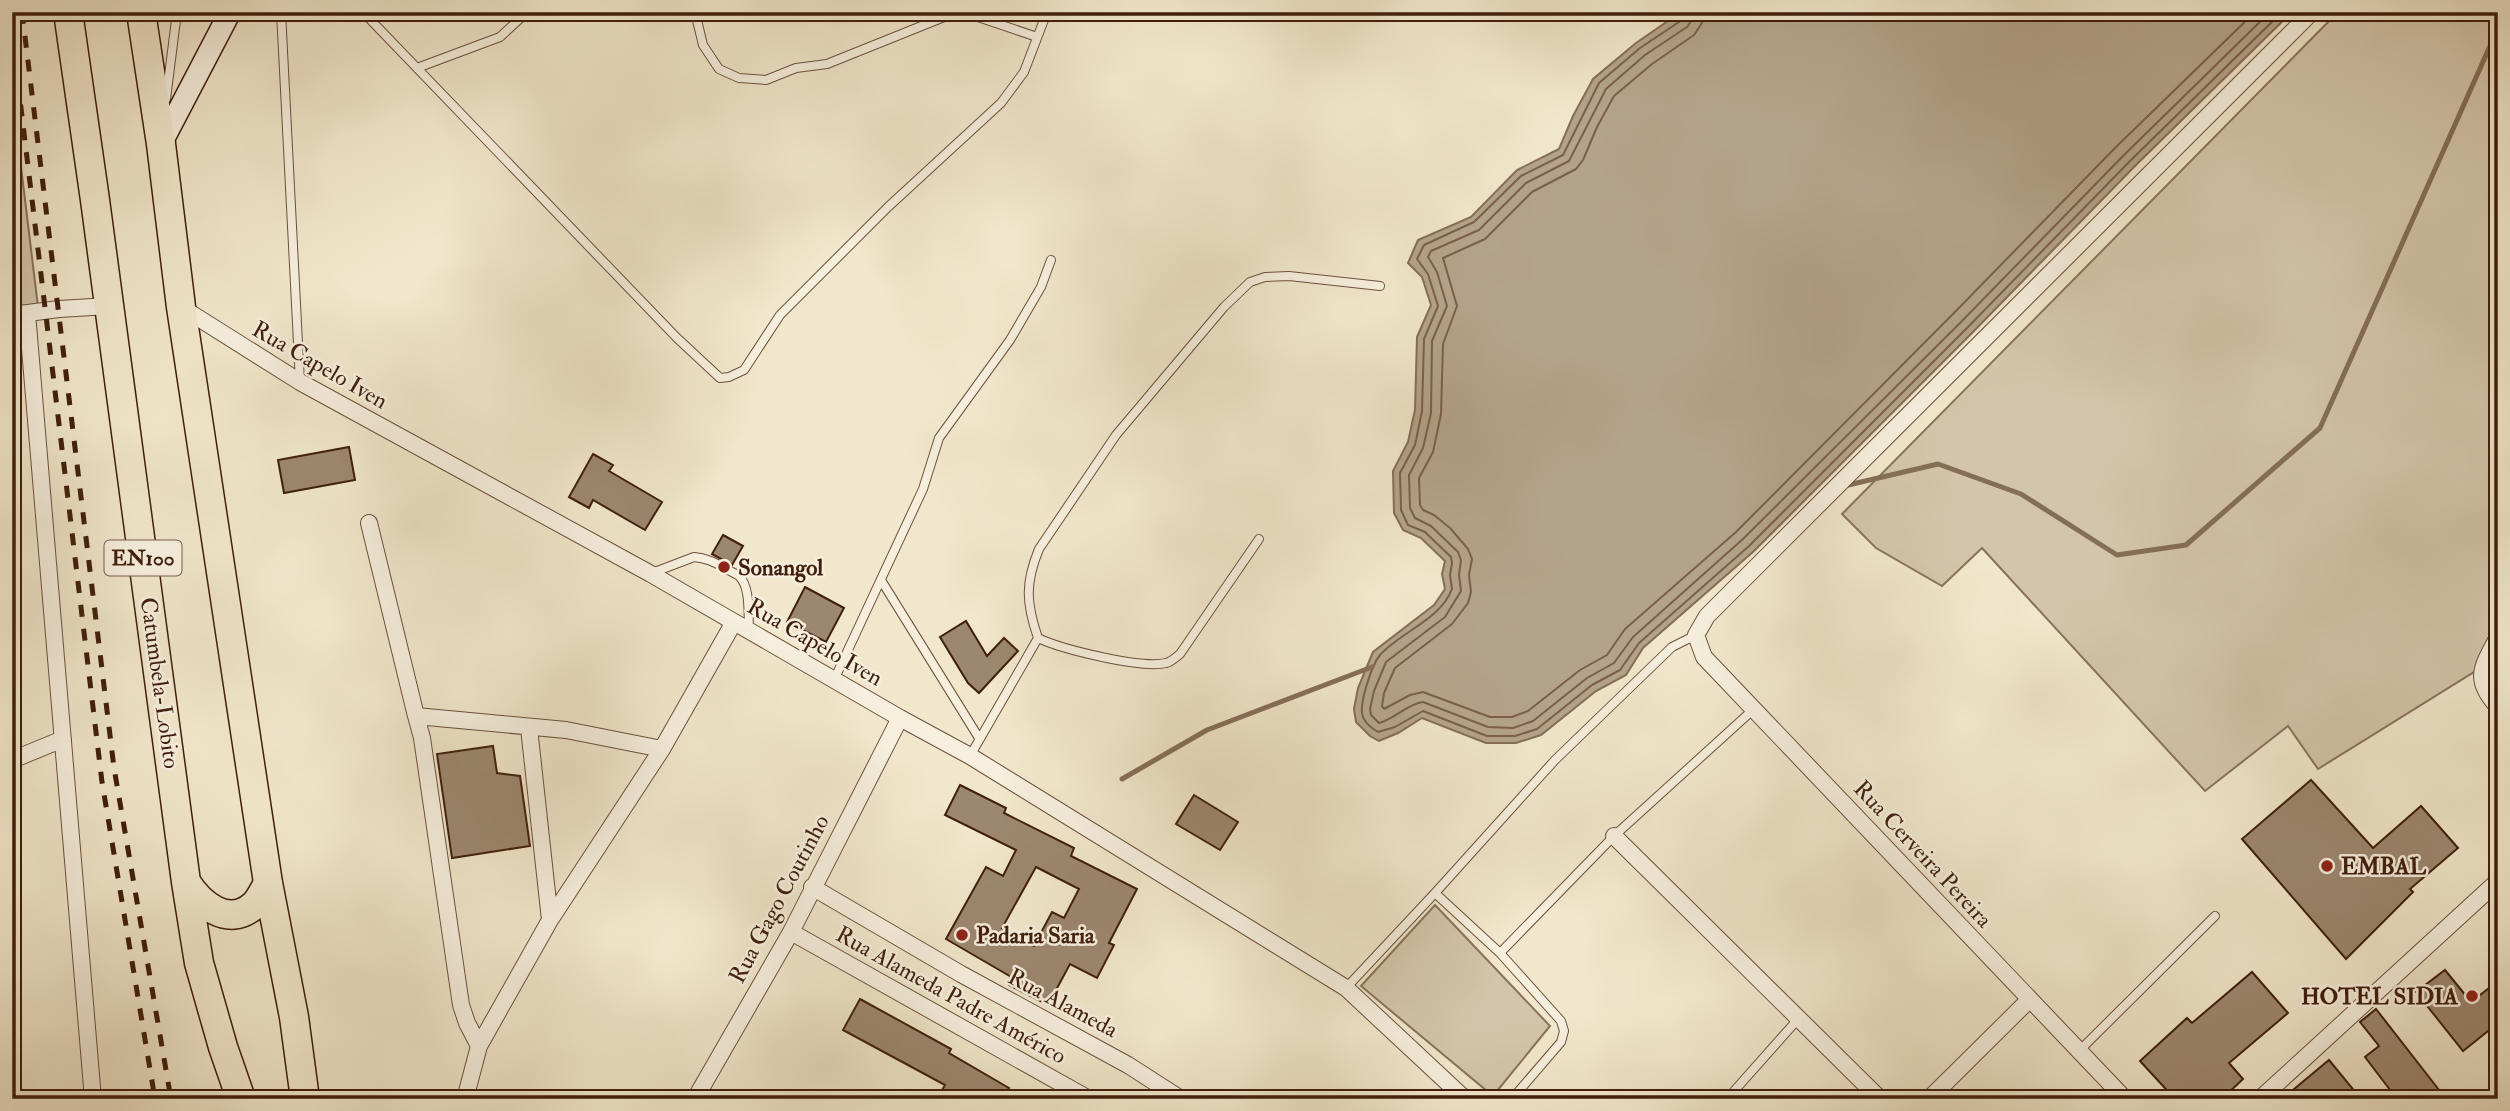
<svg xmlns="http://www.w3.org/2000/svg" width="2510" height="1111" font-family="'IM FELL Double Pica',serif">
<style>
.green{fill:#d3c5ab;stroke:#89725c;stroke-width:2}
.water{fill:#b4a38b;stroke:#856e58;stroke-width:2}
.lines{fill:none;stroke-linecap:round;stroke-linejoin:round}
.shore{stroke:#7a604c;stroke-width:2}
.stream{stroke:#856e58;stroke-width:5}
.building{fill:#9c8770;stroke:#3f1e0c;stroke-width:2;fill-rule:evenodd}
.lane-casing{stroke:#6c503c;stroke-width:10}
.street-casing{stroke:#6c503c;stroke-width:18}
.secondary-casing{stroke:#3f1e0c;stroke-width:24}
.highway-casing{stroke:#3f1e0c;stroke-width:31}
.lane{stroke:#f6efde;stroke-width:8}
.street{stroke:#f6efde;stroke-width:16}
.secondary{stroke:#f6efde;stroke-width:21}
.highway{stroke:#f1e7cc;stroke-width:28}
.rail{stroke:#3f1e0c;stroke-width:5;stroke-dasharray:12 12;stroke-linecap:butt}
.poi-dot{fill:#8f2418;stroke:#f6efde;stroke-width:2.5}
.labels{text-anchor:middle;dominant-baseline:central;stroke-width:5;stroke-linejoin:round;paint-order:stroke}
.shield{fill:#f6efde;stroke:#765d4b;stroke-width:2}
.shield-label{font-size:21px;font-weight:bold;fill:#3f1e0c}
.street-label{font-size:23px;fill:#3f1e0c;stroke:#f6efde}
.poi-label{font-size:23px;font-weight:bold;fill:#3f1e0c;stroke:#f6efde;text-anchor:start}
</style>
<rect width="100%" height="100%" fill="#f1e7cc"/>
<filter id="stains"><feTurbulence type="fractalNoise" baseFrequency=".00286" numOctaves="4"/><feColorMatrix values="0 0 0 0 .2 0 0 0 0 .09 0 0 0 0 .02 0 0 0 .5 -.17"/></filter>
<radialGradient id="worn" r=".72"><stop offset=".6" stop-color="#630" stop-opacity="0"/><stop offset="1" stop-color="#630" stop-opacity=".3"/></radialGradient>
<path class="green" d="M2338,12H2498V637L2482,667L2318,769L2288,726L2205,791L1982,548L1942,586L1876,548L1842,514Z
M12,92L38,307L12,310Z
M1435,905L1550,1026L1493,1096L1361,986Z"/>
<path class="water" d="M1681,12H2292L2135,166L1971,334L1754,551L1643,648L1626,675L1596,691L1541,735L1516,743H1486L1422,718L1398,733L1379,741L1370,736L1356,722L1354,709L1358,688L1373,652L1434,605L1445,589L1442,574L1445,561L1421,538L1403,530L1394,513L1393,471L1408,442L1415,410L1417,337L1431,305L1422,277L1408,263L1418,240L1471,217L1517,170L1559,149L1573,116L1593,79L1636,43Z"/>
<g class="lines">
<path class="shore" d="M1684,12L1682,20L1640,48L1599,83L1563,155L1521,176L1474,222L1424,245L1417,259L1428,274L1438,306L1424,339L1422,411L1415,445L1400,473L1401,510L1408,525L1425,532L1451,557L1452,563L1450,575L1452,589C1440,620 1402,631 1380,655C1372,664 1358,706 1363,717C1365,723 1373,729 1378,732L1395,727L1423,711L1487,736H1515L1537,729L1592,685L1620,670L1639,643L1749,546L1966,329L2130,161L2282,12
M1693,12L1692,20L1687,27L1645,55L1606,89L1569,161L1526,183L1479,230L1431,251L1428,257L1437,272L1447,306L1432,341L1431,413L1423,448L1409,475L1410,508L1415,518L1431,526L1458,552L1461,560L1459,575L1461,591L1445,617L1386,662L1374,691L1370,709L1371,715L1379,723C1395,719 1407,704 1423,702L1488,727L1513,728L1533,721L1587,678L1614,663L1633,637L1743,539L1960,323L2124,155L2270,12
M1704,12L1702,23L1694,35L1652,64L1614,96L1597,127L1583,160L1576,169L1532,192L1485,239L1443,258L1457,306L1443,344L1441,414L1433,452L1419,478L1420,505L1423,510L1434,515L1450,528L1468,549L1472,559L1469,575L1471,592L1468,603L1452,624L1395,668L1384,693L1382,706L1384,709L1410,695L1423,692L1490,717H1512L1528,711L1580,670L1607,655L1625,629L1736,532L1952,315L2116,147L2255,12"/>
<path class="stream" d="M1844,486L1938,464L2021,494L2117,555L2186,545L2320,428L2498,28
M1122,779L1207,730L1372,667"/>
</g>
<path class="building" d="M349,447L355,480L284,493L278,460Z
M593,454L613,465L609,471L662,502L645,530L593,500L589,508L569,497Z
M723,535L743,546L732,565L712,554Z
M805,587L844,608L826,642L787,622Z
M966,621L987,656L1004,638L1018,651L979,693L968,683L940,637Z
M493,746L497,773L520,776L530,846L452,858L437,754Z
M2311,780L2373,848L2421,806L2458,848L2410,889L2413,892L2346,959L2242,839Z
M960,785L1006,808L1004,813L1074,848L1071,856L1137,889L1109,943L1114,945L1097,978L1070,964L1048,1005L1009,985L1013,978L946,939L986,867L1003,876L1016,850L945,815ZM1036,867L1079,889L1064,918L1052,912L1034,946L1002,928Z
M1194,795L1238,822L1220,850L1176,824Z
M2445,970L2471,1002L2498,981V1023L2463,1051L2416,992Z
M2252,972L2288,1013L2229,1063L2243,1079L2222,1099H2175L2140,1061L2187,1018L2192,1023Z
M860,999L951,1049L949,1053L1009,1088L1002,1099H937L945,1085L843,1030Z
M2376,1009L2446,1099H2397L2365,1057L2379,1046L2360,1022Z
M2329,1060L2361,1099H2282Z"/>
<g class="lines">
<defs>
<path id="lane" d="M281,12L300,382
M363,12L677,338L720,378L729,377L744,370L780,315L888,207L1001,103L1024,72L1047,12
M695,12L703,45L719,69L739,78L766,80L796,68L827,64L949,15L969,14L1037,37
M417,68L500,37L527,12
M166,99L177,12
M652,573L694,557C706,558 714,562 725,568C729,571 735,573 739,576C751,587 748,616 749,630
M881,580L979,738
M1038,638C1061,649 1141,669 1166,663C1171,662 1176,657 1180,654L1259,539
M834,680L923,489L939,438L1010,340L1041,287L1051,260
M970,756L1038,638C1026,603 1025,583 1039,549L1116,435L1224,307L1250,282L1265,277L1289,276L1380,286
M1435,893L1500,953L1561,1021L1564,1031L1561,1042L1512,1099
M1500,953L1614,836L1755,708
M1346,988L1435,893L1555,760L1672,647L1696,635
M2079,1051L2215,916
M1727,1099L1799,1018"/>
<path id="street" d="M181,307L300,382L651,574L900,718L970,756L1346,988L1465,1099
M27,313L93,1099
M12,315L59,309L109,306
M369,523L416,716
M2498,637C2482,667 2472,679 2498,707
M529,728L550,920
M12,760L63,739
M1614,836L1880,1099
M812,887L961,974L1128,1065L1181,1099
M791,932L1089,1099
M479,1046L467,1023L461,1005L422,738L416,716L566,730L662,749
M465,1099L479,1046L550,920L662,749L734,622
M695,1099L791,932L900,718
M1929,1099L2029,1000
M2125,1099L1704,657L1696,635L1707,616L2312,12
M2260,1099L2498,881"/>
<path id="secondary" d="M161,144L230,12"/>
<path id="highway" d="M68,12L95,200L186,882L199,963L223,1047L241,1099
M141,12L161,144L181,307L268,883L294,1017L305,1099
M186,882C200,904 228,928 253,906C260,900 264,890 268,883"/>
</defs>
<use href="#lane" class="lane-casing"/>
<use href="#street" class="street-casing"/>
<use href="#secondary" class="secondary-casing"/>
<use href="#highway" class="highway-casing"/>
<use href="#lane" class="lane"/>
<use href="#street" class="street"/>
<use href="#secondary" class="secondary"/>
<use href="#highway" class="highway"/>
<path class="rail" d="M22,12L114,768L171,1099
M12,33L102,782L155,1099"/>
</g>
<g class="poi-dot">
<circle cx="724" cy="567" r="7"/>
<circle cx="2327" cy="866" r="7"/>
<circle cx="962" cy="935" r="7"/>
<circle cx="2472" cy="996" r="7"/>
</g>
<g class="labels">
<rect class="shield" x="104.5" y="540.5" width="77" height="35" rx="5"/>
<g class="shield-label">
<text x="143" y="558">EN100</text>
</g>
<g class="street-label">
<text transform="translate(320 365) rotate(30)">Rua Capelo Iven</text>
<text transform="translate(815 642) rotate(30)">Rua Capelo Iven</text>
<text transform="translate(160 683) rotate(82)">Catumbela-Lobito</text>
<text transform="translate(1923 854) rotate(47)">Rua Cerveira Pereira</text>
<text transform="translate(779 899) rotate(-62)">Rua Gago Coutinho</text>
<text transform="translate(951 995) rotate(29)">Rua Alameda Padre Américo</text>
<text transform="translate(1063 1003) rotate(28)">Rua Alameda</text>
</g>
<g class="poi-label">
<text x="738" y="567">Sonangol</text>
<text x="2341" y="866">EMBAL</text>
<text x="976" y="935">Padaria Saria</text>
<text x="2458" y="996" text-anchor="end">HOTEL SIDIA</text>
</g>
</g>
<rect width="2510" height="1111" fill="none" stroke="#f1e7cc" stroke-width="42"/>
<rect x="14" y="14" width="2482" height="1083" fill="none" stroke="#3f1e0c" stroke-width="3.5"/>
<rect x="21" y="21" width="2468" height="1069" fill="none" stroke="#3f1e0c" stroke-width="2"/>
<rect width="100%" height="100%" filter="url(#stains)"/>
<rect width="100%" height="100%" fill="url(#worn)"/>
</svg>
